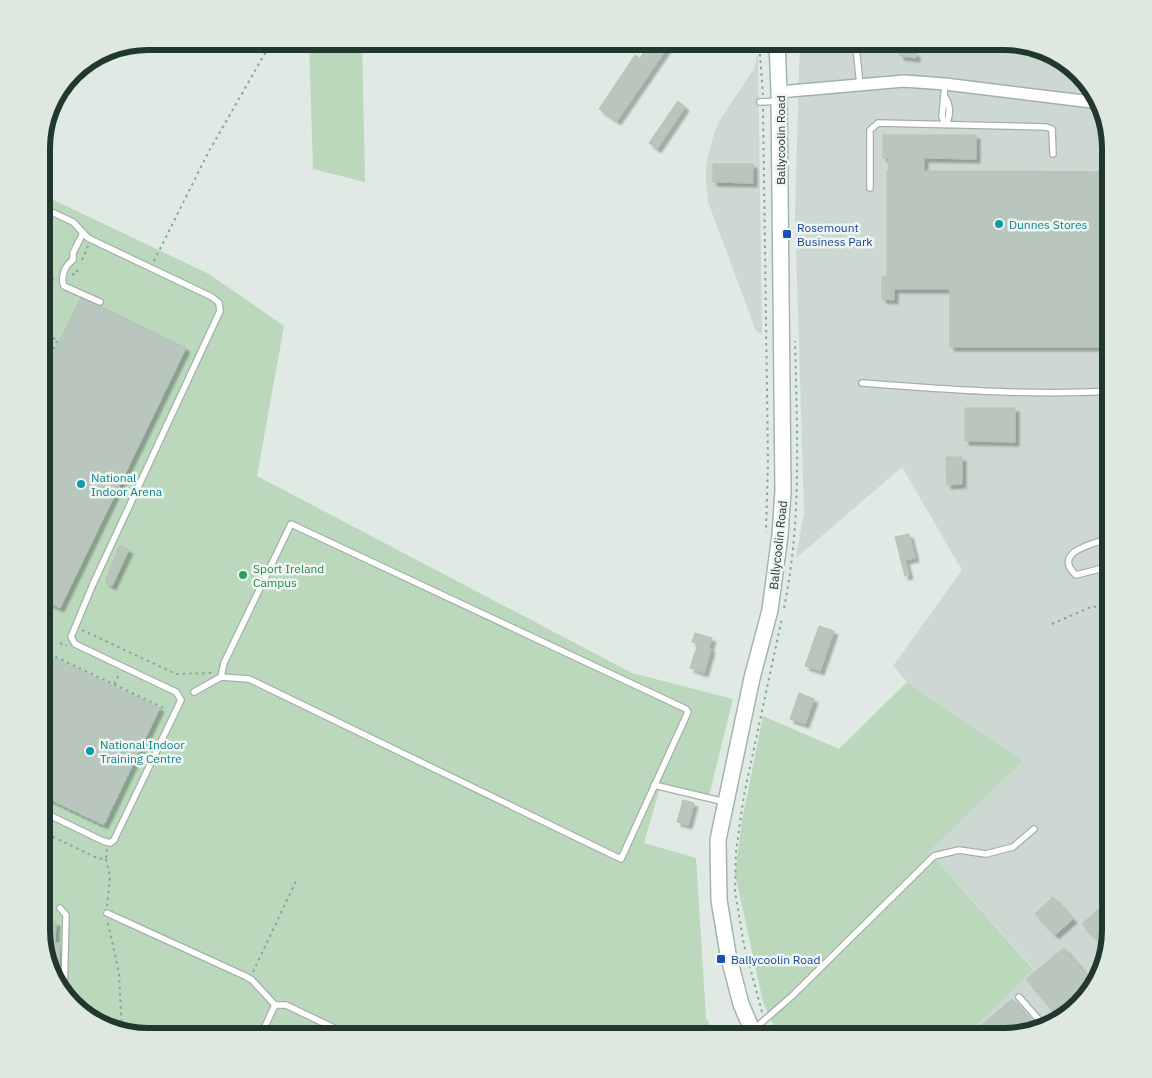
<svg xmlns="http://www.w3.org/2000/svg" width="1152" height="1078" font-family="'IBM Plex Sans',sans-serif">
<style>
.built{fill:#ced8d2}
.green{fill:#bbd8bd}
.building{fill:#b8c6be;stroke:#b3c2b8;filter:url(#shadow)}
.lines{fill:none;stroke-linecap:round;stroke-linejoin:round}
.lane-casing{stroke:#a3b0a9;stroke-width:8}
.street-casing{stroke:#a3b0a9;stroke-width:14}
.secondary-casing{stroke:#a2b6ab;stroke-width:18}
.path{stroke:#83a996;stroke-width:2;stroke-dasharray:2.5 4;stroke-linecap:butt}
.lane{stroke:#fff;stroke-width:5.5}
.street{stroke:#fff;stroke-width:11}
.secondary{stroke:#fff;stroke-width:15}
.culture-dot{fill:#0f9aa8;stroke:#eff6f1;stroke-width:2}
.transit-dot{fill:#1a4fb4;stroke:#eff6f1;stroke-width:2}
.leisure-dot{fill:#2e9e5b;stroke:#eff6f1;stroke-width:2}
.labels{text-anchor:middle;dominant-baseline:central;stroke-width:5;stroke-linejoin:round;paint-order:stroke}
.street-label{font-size:12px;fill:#22372d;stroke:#eff6f1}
.culture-label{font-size:12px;fill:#0d838f;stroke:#eff6f1;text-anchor:start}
.transit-label{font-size:12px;fill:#164399;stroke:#eff6f1;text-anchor:start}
.leisure-label{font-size:12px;fill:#27864d;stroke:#eff6f1;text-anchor:start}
.rim{fill:none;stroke:#22372d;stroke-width:6}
</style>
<defs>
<filter id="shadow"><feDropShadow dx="4" dy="4" stdDeviation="1" flood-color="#0004"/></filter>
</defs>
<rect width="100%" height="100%" fill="#e0e9e3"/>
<path class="built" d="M800,41H1011L1051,52L1080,73L1103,107L1111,141V930L1103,971L1079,1006L1045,1029L1011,1037H965L1033,968L929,852L1023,761L907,682L893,666L962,570L902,467L796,558L804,512L795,212Z
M758,51L762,335L756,331L708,202L706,185V165L714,133L721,118L754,69Z"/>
<path class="green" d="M309,41H362L365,182L313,169Z
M41,194L209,274L284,326L257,476L632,673L733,699L709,796L660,787L644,843L696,858L706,1018L717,1037H148L107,1029L72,1005L49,971L41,937Z
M907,682L1023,761L929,852L1033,969L965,1037H779L763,1002L735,874L742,821L763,716L839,749Z"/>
<path class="building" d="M652,41L671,42L617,121L599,109L635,55L640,58Z
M900,51L916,53V58L900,56Z
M678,101L685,107L657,149L649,143Z
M883,135H976V159L924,158V171L1111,172V347H950V289H894V300L882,299V277H887V171H889V158H883Z
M713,164H753V183L713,182Z
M81,297L186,348L60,608L49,603L41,619V364L45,356L51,359Z
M965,408H1015V442L965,441Z
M946,457H962V484L947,485Z
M909,534L915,558L905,560L909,575L905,576L895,537Z
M120,545L129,550L112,586L105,582Z
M819,626L834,631L820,671L805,666Z
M695,633L712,638L709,648L711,649L704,673L690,668L698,644L692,642Z
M41,652L160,708L104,825L41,795Z
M799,693L814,699L805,724L790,719Z
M683,800L694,803L688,825L677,822Z
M1053,897L1073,919L1055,935L1035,914Z
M1111,898V930L1107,951L1082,924Z
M41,921L56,922L55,943H45V938H42Z
M43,943H60L58,985L49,971Z
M1064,948L1094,984L1079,1006L1060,1019L1026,979Z
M1012,999L1038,1030L1011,1037H975L972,1033Z"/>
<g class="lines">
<defs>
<path id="lane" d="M825,41L856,47L860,85
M856,47L906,48
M945,97C951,106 950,116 946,125L942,117L945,84
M760,102L778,101
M870,188V130L878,123L1046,127L1052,129L1053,154
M83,233L73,253V260C65,265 60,278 64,286L100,302
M862,383C945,389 1028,396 1111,391
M1107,539C1091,544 1052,553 1076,575L1111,566
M1107,550L1109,466
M194,692L221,677L249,679L621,859L688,712L686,709L291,524L224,663L221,677
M654,785L725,802
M41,811L103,841L110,843L114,840L181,700L176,692L75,644L71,637L93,584L220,311L219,303L212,297L88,238L73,222L41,207
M60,908L66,915L64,993
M107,913L245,976L252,980L275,1005H286L353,1037
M1019,997L1046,1028
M753,1030L792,996L934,856L959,850L986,854L1013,847L1034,829
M260,1037L275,1005"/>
<path id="street" d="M779,92L904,81L945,84L1100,103"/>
<path id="secondary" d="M755,1037L741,1004L728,954L719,900L718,840L752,678L770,610L780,535L783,491L779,92L777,41"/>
</defs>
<use href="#lane" class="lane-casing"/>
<use href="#street" class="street-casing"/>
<use href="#secondary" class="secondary-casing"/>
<path class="path" d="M759,41L763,95
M763,109L768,463L766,532
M82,260L88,246
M154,261L208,153L272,41
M72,274L75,275L79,267
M41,275L53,280
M41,304L54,277
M41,333L59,341
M41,356L43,352L51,355L57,341
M784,608C802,520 797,431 795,341
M1052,624L1093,606L1111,613
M82,630L176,674L212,673
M60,643L67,646
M114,684L120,673
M41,797L104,827L162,707L41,650
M41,831L99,859L106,858L107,849
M106,859L110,877L107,906
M108,923L119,973L122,1032
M253,972L297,879
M762,1012L744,945L735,891L736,851L744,795L782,618
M768,1026L773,1037"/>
<use href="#lane" class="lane"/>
<use href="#street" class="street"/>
<use href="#secondary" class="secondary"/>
</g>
<g class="culture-dot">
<circle cx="999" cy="224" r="5"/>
<circle cx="81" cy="484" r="5"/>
<circle cx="90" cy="751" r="5"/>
</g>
<g class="transit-dot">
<rect x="782" y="229" width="10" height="10" rx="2.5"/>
<rect x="716" y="954" width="10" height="10" rx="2.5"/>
</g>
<circle class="leisure-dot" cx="243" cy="575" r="5"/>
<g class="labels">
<g class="street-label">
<text transform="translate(780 140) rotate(-90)">Ballycoolin Road</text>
<text transform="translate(778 545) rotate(-84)">Ballycoolin Road</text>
</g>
<g class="culture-label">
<text x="1009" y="224">Dunnes Stores</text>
<text x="91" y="477">National<tspan x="91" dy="14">Indoor Arena</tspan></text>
<text x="100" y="744">National Indoor<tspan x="100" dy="14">Training Centre</tspan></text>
</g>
<g class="transit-label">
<text x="797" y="227">Rosemount<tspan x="797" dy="14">Business Park</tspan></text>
<text x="731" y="959">Ballycoolin Road</text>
</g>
<g class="leisure-label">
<text x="253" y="568">Sport Ireland<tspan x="253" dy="14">Campus</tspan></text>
</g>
</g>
<path d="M0 0H1152V1078H0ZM148 50H1004A98 98 0 0 1 1102 148V930A98 98 0 0 1 1004 1028H148A98 98 0 0 1 50 930V148A98 98 0 0 1 148 50Z" fill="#dfe7e1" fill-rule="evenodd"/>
<path class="rim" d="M148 50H1004A98 98 0 0 1 1102 148V930A98 98 0 0 1 1004 1028H148A98 98 0 0 1 50 930V148A98 98 0 0 1 148 50Z"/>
</svg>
